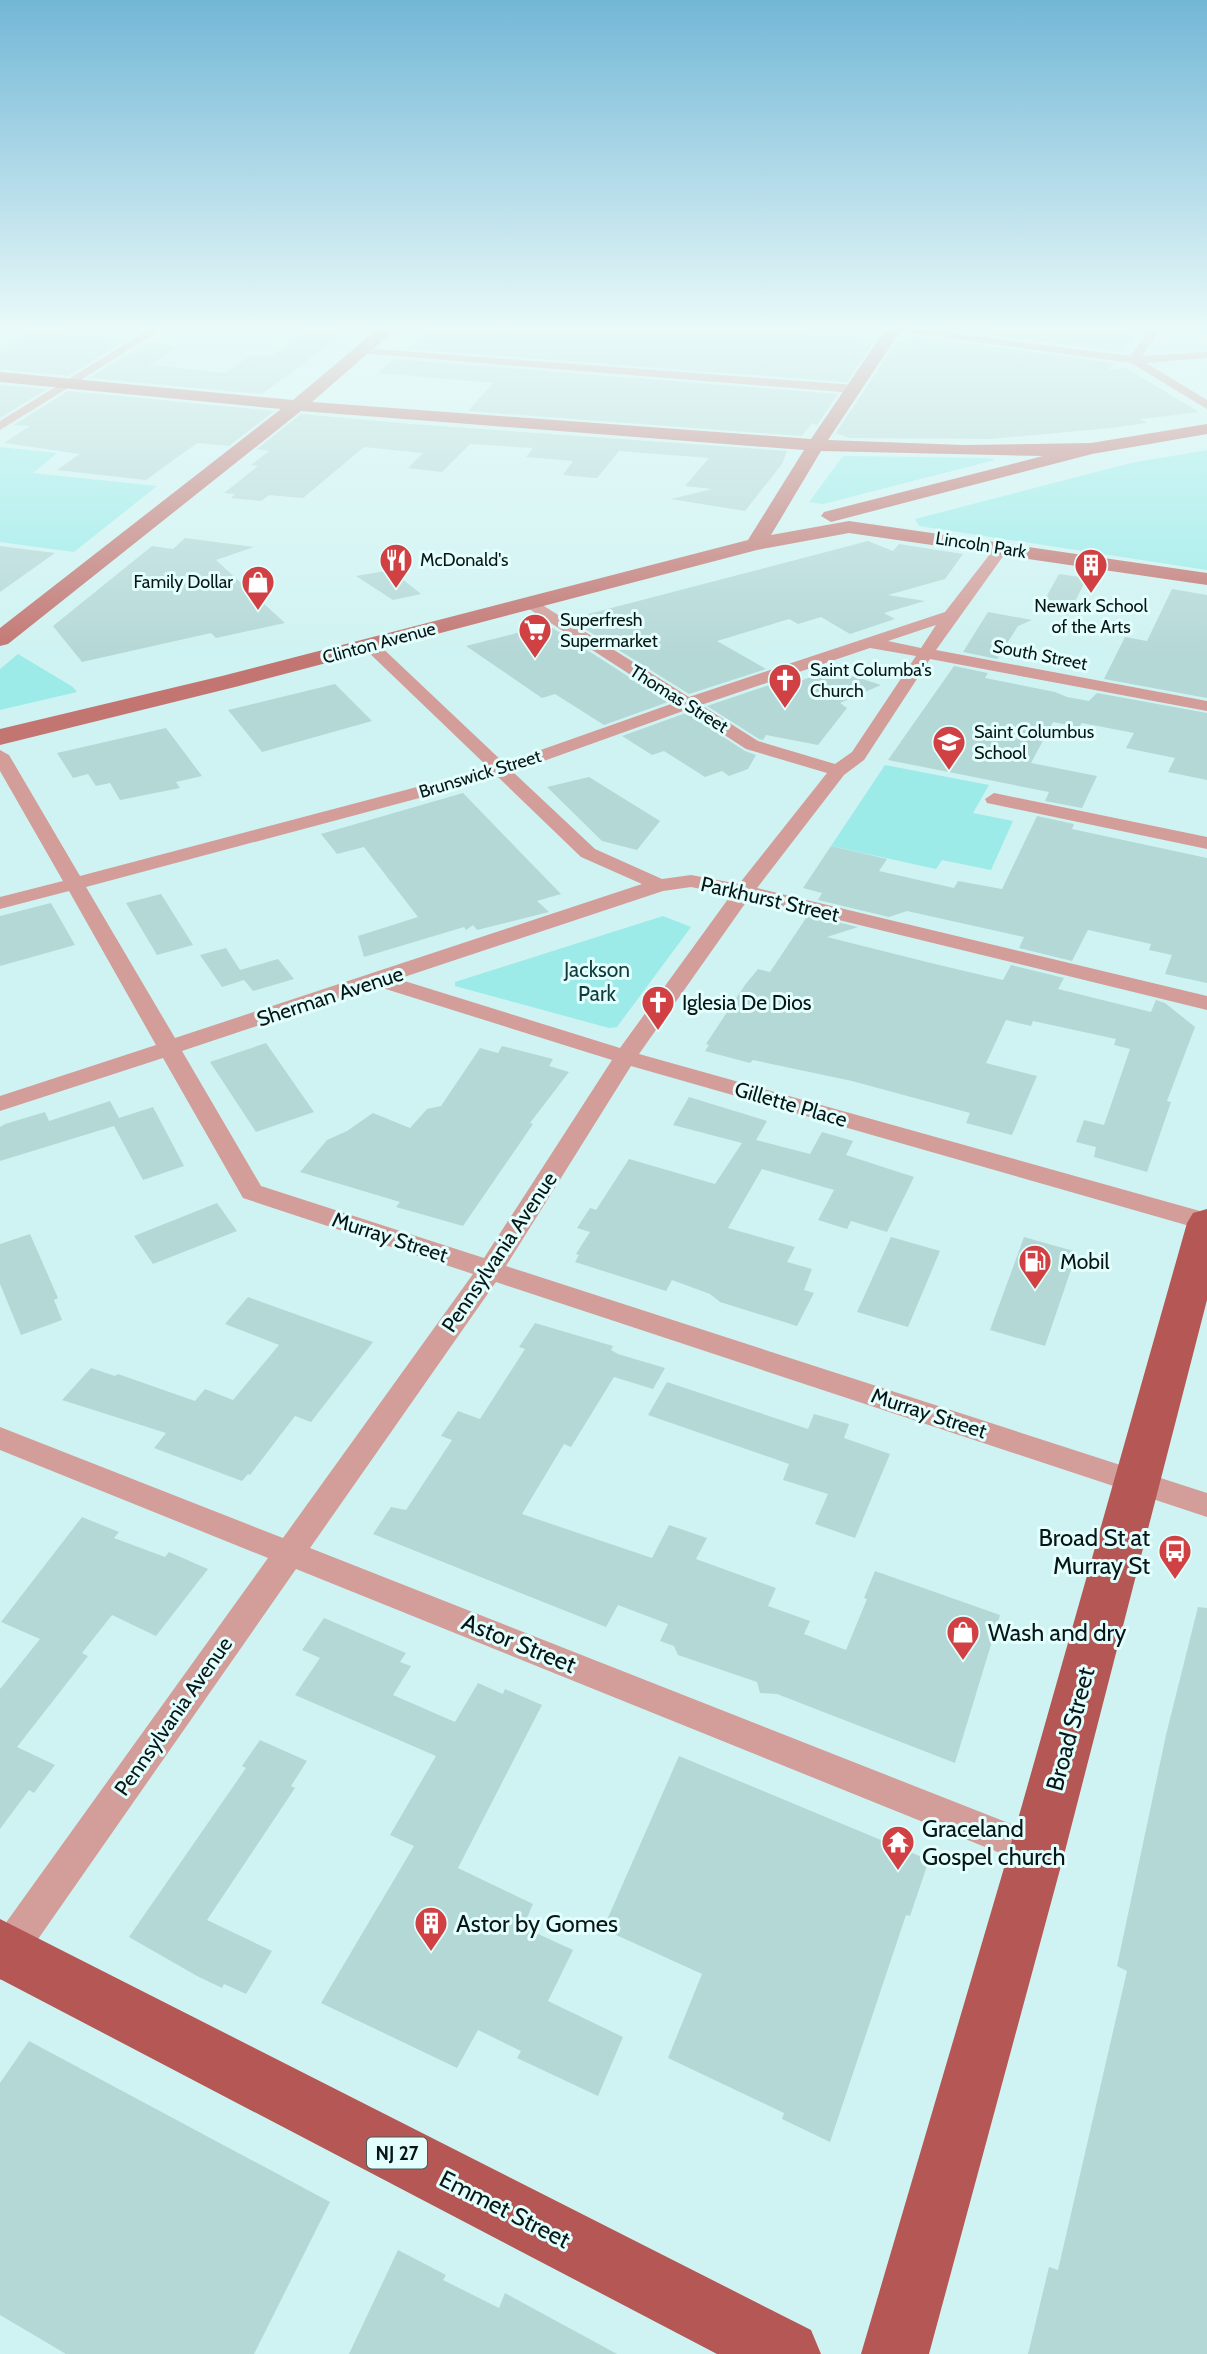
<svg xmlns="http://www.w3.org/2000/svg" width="1207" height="2354" font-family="Cabin,sans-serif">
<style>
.green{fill:#9cebe9}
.building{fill:#b4d8d6}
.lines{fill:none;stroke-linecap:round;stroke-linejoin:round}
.street{fill:#d39d99;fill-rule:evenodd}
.secondary{fill:#c37571;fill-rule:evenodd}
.primary{fill:#b55754;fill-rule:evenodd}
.labels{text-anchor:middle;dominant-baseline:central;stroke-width:6;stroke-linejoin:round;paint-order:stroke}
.far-street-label{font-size:18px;fill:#091616;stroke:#e2fffe}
.far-poi-label{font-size:18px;fill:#091616;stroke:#e2fffe;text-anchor:start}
.shield{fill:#e2fffe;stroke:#4a5c5c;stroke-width:2}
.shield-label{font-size:19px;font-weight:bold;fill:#091616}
.street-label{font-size:21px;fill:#091616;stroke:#e2fffe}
.park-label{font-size:21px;fill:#113b3b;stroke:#e2fffe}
.poi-label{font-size:21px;fill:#091616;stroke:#e2fffe;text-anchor:start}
.near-poi-label{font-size:24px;fill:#091616;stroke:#e2fffe;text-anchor:start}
.near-street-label{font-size:24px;fill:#091616;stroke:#e2fffe}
</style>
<rect width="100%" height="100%" fill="#cff3f2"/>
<path class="green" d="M0,447L57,453L33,473L157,486L74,552L0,542Z
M1207,450V570L919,526L915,519L1131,463Z
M843,456L989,458L995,460L823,504L809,502Z
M18,654L73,687L77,692L0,710V669Z
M885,765L989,785L973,813L1013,821L991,870L942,860L936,869L831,846Z
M663,916L691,927L617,1027L609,1028L455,986V982Z"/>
<path class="building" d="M310,327H352L262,394L89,378L147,342L181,346L149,365L225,373L251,355L270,357Z
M431,327H779L808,330L806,333L876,339L847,382L406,349Z
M925,327H1135L1128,336L1133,337L1121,352Z
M34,330L127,340L68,376L0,369V348Z
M913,336L1114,363L1108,370L1126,368L1199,412L1141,419L1147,423L1111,428L991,439L849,438L836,433L897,341L909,342Z
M394,359L838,394L817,425L812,423L802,436L468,411L493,383L378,373Z
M0,385L47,389L0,418Z
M68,391L243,408L274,411L229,446L197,443L146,480L57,470L80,454L4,443L30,426L14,425Z
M301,414L411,424L787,451L782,464L745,511L671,499L712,489L685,486L709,458L619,451L597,478L563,475L573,461L526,457L533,448L470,444L442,472L408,468L423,453L364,447L303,498L269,495L261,501L231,498L235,494L224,493L258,466L251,465L269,451L257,449Z
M185,538L254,547L216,560L285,623L216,638L211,633L82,662L53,626L152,546L173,549Z
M868,541L893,551L899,544L963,554L945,579L888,595L925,601L884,613L895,619L850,634L821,617L798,624L789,619L717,641L766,669L689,694L569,619Z
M0,546L55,553L0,592Z
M391,570L421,594L393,600L356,576Z
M1059,574L1087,578L1068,615L1039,610Z
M1172,589L1207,595V698L1104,679L1125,637L1147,641Z
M988,612L1032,620L1018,626L997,659L963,652Z
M548,625L668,702L604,725L555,694L542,698L466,646Z
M954,666L988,673L985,678L1055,692L1067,697L1089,701L1097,693L1207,713V780L1168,772L1175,758L1126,748L1134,733L1082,723L1079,727L1053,722L1031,763L1097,776L1082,808L1045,801L1049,792L888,760Z
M836,674H847L881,685L840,703L847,708L818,745L766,735L763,740L759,739L707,706L784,680L791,684L817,675L821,677Z
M335,684L372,721L262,752L228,710Z
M686,713L745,751L756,755L748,769L729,776L722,771L705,777L664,751L652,755L622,736Z
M166,728L202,776L176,782L180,788L120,800L110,783L96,786L88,774L73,778L57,753Z
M589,777L660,821L637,850L602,841L547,787Z
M463,793L561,894L537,901L549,912L477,930L473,925L466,930L464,927L364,957L358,936L418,917L364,847L337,854L321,834Z
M1037,816L1074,824L1072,829L1207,858V983L1165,974L1172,955L1149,950L1151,944L1088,930L1072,961L1019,948L1024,937L907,911L889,917L818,900L822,893L803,888L831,846L887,859L879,871L954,888L958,881L1002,889Z
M161,894L193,945L157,955L126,903Z
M51,903L75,945L0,966V916Z
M808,915L858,927L827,937L939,965L1003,980L1011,965L1064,978L1058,989L1151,1012L1156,1000L1165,1003L1195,1027L1167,1101L1171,1102L1147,1172L1094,1157L1096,1147L1076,1142L1084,1120L1104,1125L1130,1049L1114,1045L1116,1039L1033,1021L1031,1026L1006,1020L986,1063L1037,1076L1012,1135L966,1123L970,1113L852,1081L753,1060L750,1063L705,1051L709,1045L706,1044L745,985L758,969L770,972Z
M226,948L240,970L278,959L294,979L253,991L244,980L222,987L200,955Z
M266,1043L314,1112L256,1132L210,1062Z
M502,1046L553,1059L549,1066L569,1072L530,1123L533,1124L463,1226L396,1207L400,1202L300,1172L327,1140L347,1131L373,1113L410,1128L427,1109L441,1106L480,1048L498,1053Z
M689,1097L767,1121L756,1140L810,1154L822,1132L853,1141L846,1155L914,1177L887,1232L851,1221L847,1229L818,1220L834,1190L762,1169L728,1228L795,1247L787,1262L812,1269L804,1290L814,1293L797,1326L720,1302L710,1294L672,1280L666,1291L575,1262L579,1255L576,1254L590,1232L577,1228L590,1208L596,1210L629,1159L715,1184L742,1143L673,1125Z
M110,1101L119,1118L153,1107L184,1166L143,1180L114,1126L0,1161V1127L5,1124L45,1112L49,1121Z
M217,1203L237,1231L153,1264L134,1236Z
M30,1234L58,1298L54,1300L62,1320L21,1335L0,1284V1244Z
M891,1237L940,1251L908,1327L857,1312Z
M1024,1237L1077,1252L1045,1346L990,1330Z
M248,1297L373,1342L311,1422L295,1416L250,1475L248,1474L242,1481L154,1448L166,1433L62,1400L91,1368L115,1376L118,1374L195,1401L205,1389L233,1400L279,1345L225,1324Z
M535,1323L613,1346L611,1350L618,1354L665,1368L653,1389L614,1377L571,1447L564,1444L522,1514L652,1558L669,1525L707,1538L696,1559L776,1588L768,1606L810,1621L804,1634L846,1650L867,1599L864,1598L875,1571L1000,1615L955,1763L777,1694L760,1693L757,1682L678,1655L674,1646L660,1641L668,1624L618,1605L606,1627L373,1534L391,1507L406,1510L452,1440L441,1436L458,1411L480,1419L525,1349L519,1347Z
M667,1382L808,1429L814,1414L849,1424L844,1438L890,1454L855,1538L815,1524L828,1494L783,1480L789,1464L648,1415Z
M82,1517L119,1532L114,1538L165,1557L169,1552L208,1569L156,1636L112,1615L82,1653L88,1656L17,1747L55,1765L34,1793L29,1790L0,1829V1689L40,1639L1,1622Z
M1198,1607L1207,1608V2354H1028L1049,2267L1058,2270L1127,1971L1117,1966L1166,1735Z
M324,1618L406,1653L400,1662L411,1666L393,1695L455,1722L478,1683L503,1694L505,1689L542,1705L458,1868L533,1904L523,1927L573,1950L548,2001L623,2037L598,2096L517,2058L521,2051L478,2030L457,2068L321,2003L414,1846L390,1835L436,1756L295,1695L320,1658L302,1650Z
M260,1740L307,1761L291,1786L295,1788L207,1920L272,1951L246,1994L224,1984L222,1988L197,1976L129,1937L246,1768L242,1766Z
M679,1756L929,1860L910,1916L906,1915L830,2142L782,2119L784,2113L668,2058L702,1974L603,1929Z
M29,2041L330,2202L254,2354H66L0,2315V2083Z
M398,2250L446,2275L443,2280L499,2308L505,2293L617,2354H349Z"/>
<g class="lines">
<path class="street" d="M153,327H166L0,430V421Z
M869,327H902L1131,356L1150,327H1161L1142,356L1207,352V358L1146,363L1207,400V409L1131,363Z
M361,348L854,385L860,389L854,393L357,353L355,351Z
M1002,544L1009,548L936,650L1207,701V711L930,659L864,760L844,775L757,888L1207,996V1010L749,898L639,1054L1207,1213V1231L631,1066L506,1266L1207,1493V1517L496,1282L310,1548L1049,1839L1055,1851L1049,1863L1037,1868L296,1569L13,1975L0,1980V1931L268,1558L0,1450V1427L283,1538L473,1274L243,1198L163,1058L0,1111V1096L156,1045L69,891L0,909V897L63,881L0,771V750L9,755L80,876L489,768L364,648V642H376L504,763L674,703L526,607V601H536L689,697L945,612L997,545ZM936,625L921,648L888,641ZM870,648L916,656L852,752L835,764L758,741L701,705ZM686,710L746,749L827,773L739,884L691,875L662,879L595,849L513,772ZM498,777L581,857L642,884L175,1038L86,887ZM691,887L731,895L620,1048L398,979L663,891ZM376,986L612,1060L484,1258L261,1186L182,1051Z
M994,793L1207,837V849L987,803L985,799Z"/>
<path class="secondary" d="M380,327H398L312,402L811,439L887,327H903L828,440L963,445L1091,443L1207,424V434L1092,454L831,522L821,516L824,512L1043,456L821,451L771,535L849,521L1207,573V585L849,533L757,550L235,687L0,745V729L222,676L748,540L804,450L301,411L8,644L0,646V628L281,409L0,382V372L293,400Z"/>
<path class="primary" d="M1207,1209V1300L1065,1851L929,2354H861L1009,1851L1187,1223L1193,1213Z
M0,1919L811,2330L821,2354H717L0,1979Z"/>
</g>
<linearGradient id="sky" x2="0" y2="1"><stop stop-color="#73b7d6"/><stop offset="0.5" stop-color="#e9faf9"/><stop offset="1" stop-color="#e9faf9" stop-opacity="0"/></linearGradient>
<rect width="1207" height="657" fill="url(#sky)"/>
<defs>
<symbol id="restaurant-pin" viewBox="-11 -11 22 30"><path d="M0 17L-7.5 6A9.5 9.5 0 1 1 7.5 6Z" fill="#d14144" stroke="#e2fffe"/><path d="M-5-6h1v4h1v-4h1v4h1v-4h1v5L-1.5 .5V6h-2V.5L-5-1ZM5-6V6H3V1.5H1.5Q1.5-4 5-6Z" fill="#fff"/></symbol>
<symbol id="building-pin" viewBox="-11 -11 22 30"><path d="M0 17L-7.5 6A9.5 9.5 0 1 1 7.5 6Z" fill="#d14144" stroke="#e2fffe"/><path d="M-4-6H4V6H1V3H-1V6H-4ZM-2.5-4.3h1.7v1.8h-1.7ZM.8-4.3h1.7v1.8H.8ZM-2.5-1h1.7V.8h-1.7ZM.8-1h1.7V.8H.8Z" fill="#fff"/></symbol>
<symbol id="shop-pin" viewBox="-11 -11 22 30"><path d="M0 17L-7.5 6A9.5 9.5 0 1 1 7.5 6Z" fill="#d14144" stroke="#e2fffe"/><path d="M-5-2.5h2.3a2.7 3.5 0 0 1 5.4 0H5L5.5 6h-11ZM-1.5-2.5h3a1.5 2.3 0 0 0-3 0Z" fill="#fff"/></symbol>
<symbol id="supermarket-pin" viewBox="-11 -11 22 30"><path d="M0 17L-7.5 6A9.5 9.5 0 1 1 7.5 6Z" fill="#d14144" stroke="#e2fffe"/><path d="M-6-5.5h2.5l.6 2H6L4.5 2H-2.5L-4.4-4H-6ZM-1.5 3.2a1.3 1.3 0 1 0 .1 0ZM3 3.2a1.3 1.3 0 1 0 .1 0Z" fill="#fff"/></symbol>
<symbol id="church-pin" viewBox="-11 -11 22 30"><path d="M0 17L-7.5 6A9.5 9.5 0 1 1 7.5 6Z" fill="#d14144" stroke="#e2fffe"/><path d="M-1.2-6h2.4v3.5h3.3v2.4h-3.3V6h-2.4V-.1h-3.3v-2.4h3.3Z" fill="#fff"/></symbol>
<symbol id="school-pin" viewBox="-11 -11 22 30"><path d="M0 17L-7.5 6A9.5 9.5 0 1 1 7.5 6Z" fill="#d14144" stroke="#e2fffe"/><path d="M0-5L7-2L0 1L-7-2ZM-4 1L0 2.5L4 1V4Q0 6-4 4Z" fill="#fff"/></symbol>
<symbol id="fuel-pin" viewBox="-11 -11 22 30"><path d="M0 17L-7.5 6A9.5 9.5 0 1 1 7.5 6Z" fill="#d14144" stroke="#e2fffe"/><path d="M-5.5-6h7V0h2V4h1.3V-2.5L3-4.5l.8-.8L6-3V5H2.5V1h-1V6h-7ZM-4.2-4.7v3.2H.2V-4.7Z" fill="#fff"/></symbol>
<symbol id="bus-pin" viewBox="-11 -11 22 30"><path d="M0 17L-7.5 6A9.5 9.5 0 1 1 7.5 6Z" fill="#d14144" stroke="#e2fffe"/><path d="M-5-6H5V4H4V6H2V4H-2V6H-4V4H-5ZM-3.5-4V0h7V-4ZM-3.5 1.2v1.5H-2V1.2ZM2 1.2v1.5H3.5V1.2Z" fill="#fff"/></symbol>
<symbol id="temple-pin" viewBox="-11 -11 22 30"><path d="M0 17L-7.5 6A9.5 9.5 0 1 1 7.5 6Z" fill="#d14144" stroke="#e2fffe"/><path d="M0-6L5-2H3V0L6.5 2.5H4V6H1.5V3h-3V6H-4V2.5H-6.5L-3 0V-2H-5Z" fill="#fff"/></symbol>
</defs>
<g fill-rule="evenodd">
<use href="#restaurant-pin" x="377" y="541" width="38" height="52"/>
<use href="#building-pin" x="1072" y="546" width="38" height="52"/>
<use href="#shop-pin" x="239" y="563" width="38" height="52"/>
<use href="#supermarket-pin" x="516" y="611" width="38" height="52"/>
<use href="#church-pin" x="766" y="661" width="38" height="52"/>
<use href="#school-pin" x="930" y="723" width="38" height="52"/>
<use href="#church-pin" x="639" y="983" width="38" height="52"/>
<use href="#fuel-pin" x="1016" y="1242" width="38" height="52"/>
<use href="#bus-pin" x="1156" y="1532" width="38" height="52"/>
<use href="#shop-pin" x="944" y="1613" width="38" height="52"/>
<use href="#temple-pin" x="879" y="1823" width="38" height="52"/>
<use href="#building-pin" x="412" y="1904" width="38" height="52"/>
</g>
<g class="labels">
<g class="far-street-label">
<text transform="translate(981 545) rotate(9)">Lincoln Park</text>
<text transform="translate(379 643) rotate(-15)">Clinton Avenue</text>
<text transform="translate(1040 655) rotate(11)">South Street</text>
<text transform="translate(679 699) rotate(32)">Thomas Street</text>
<text transform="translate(480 774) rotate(-17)">Brunswick Street</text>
</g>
<g class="far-poi-label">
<text x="420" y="560">McDonald's</text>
<text x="233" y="582" text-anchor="end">Family Dollar</text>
<text x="1091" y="606" text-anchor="middle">Newark School<tspan x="1091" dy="21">of the Arts</tspan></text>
<text x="560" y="620">Superfresh<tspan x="560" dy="21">Supermarket</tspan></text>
<text x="810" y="670">Saint Columba's<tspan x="810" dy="21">Church</tspan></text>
<text x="974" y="732">Saint Columbus<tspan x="974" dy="21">School</tspan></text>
</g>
<rect class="shield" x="367" y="2137.5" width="60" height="31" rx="5"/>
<g class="shield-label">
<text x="397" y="2153">NJ 27</text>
</g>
<g class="street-label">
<text transform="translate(770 899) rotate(13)">Parkhurst Street</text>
<text transform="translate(330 996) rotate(-18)">Sherman Avenue</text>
<text transform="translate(791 1104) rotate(16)">Gillette Place</text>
<text transform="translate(390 1237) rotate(18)">Murray Street</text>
<text transform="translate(499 1252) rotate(-56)">Pennsylvania Avenue</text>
<text transform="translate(929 1413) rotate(18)">Murray Street</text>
<text transform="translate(173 1716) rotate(-55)">Pennsylvania Avenue</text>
</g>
<g class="park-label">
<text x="597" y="969">Jackson<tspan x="597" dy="24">Park</tspan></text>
</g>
<g class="poi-label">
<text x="682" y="1002">Iglesia De Dios</text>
<text x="1060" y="1261">Mobil</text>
</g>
<g class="near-poi-label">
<text x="1150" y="1537" text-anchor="end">Broad St at<tspan x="1150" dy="28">Murray St</tspan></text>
<text x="988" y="1632">Wash and dry</text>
<text x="922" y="1828">Graceland<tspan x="922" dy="28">Gospel church</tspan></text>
<text x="456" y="1923">Astor by Gomes</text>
</g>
<g class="near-street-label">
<text transform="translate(519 1643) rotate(22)">Astor Street</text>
<text transform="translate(1070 1729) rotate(-75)">Broad Street</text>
<text transform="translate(505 2209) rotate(27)">Emmet Street</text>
</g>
</g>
</svg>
